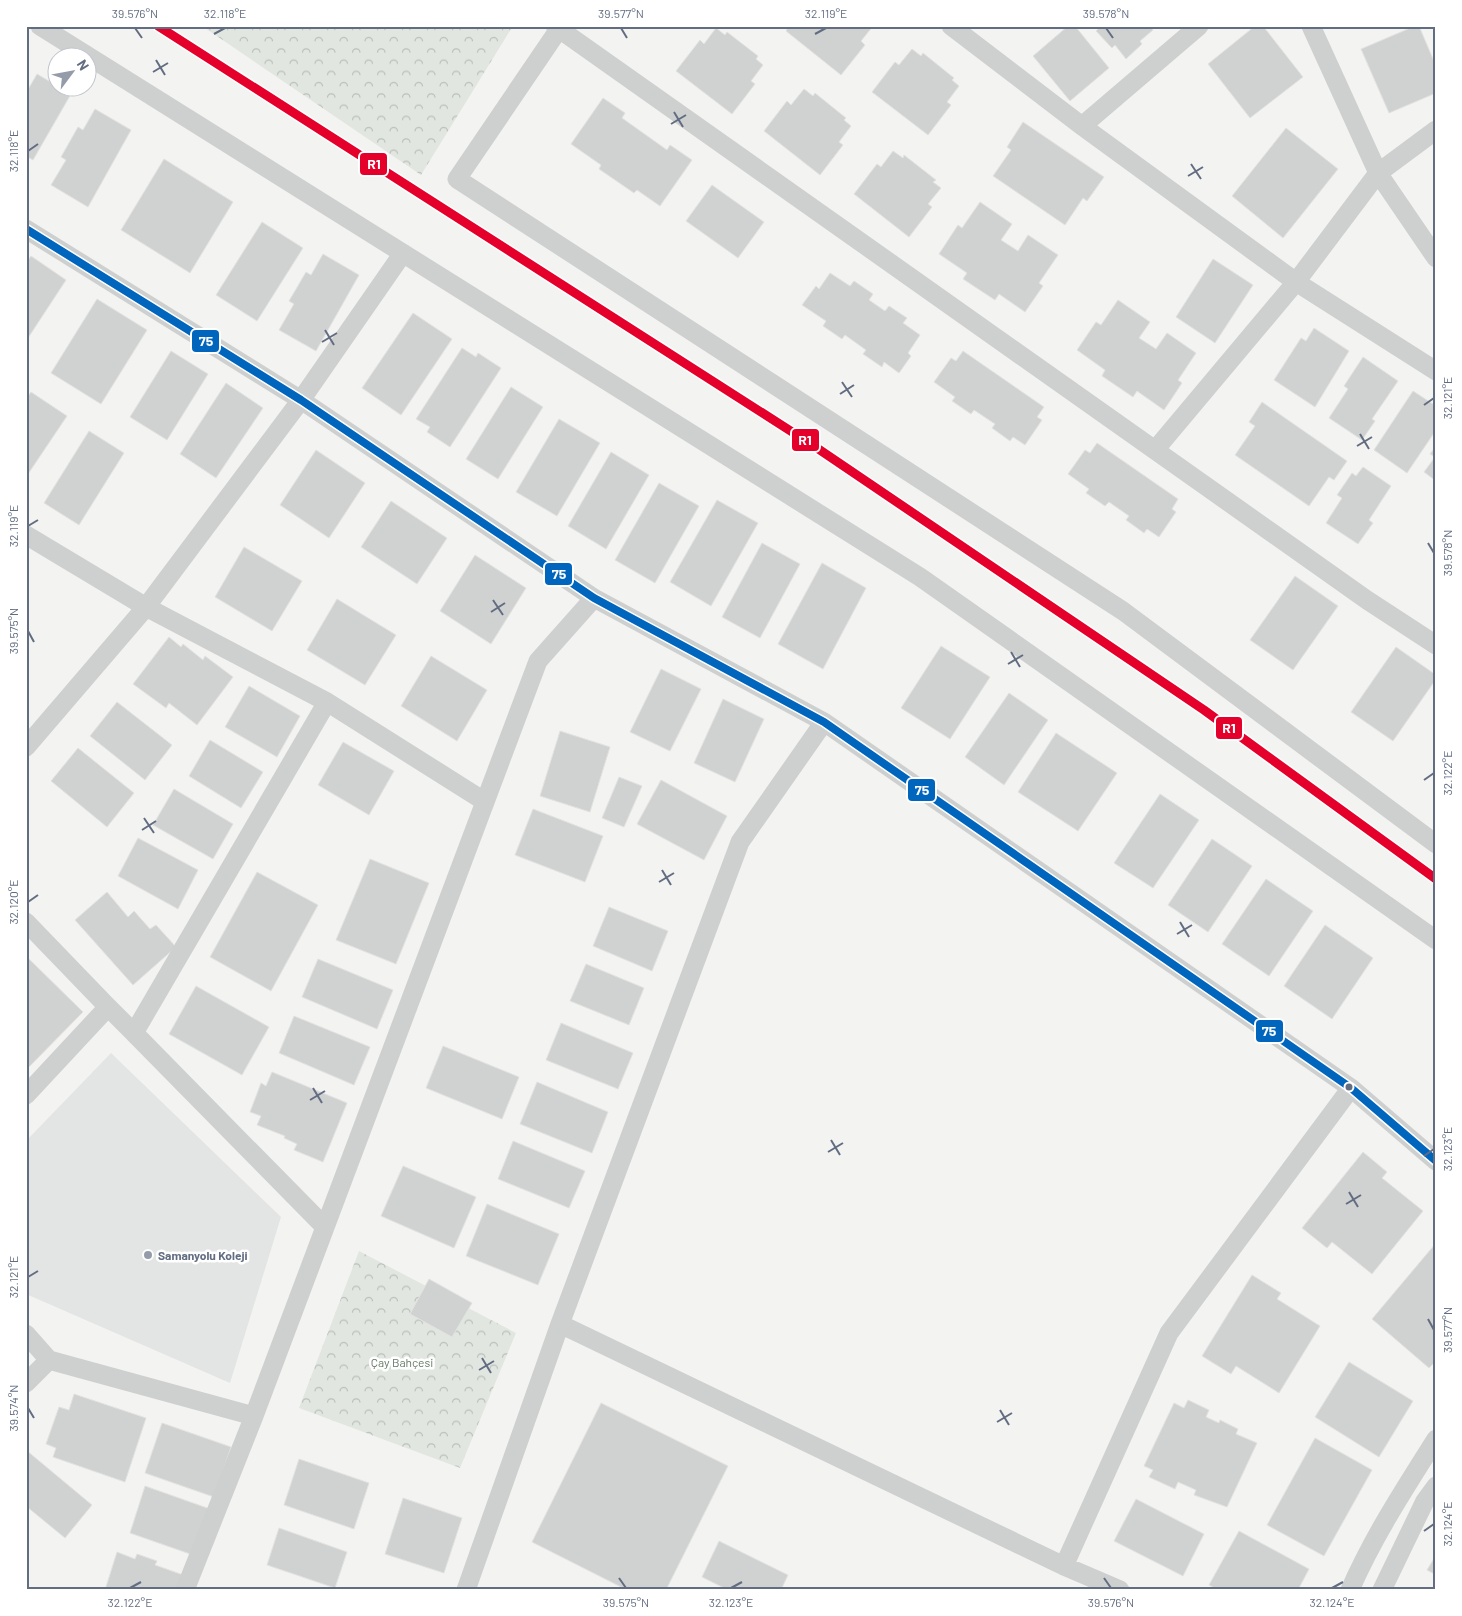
<svg xmlns="http://www.w3.org/2000/svg" width="1462" height="1616" font-family="Barlow,sans-serif">
<style>
.built{fill:#e3e4e4}
.forest{fill:url(#forest-crowns)}
.building{fill:#d0d1d1;stroke:#e2e3e1}
.lines{fill:none;stroke-linecap:round;stroke-linejoin:round}
.street{stroke:#cecfcf;stroke-width:19}
.bus-1-casing{stroke:#fff;stroke-width:11}
.bus-1{stroke:#0065bd;stroke-width:8}
.rail-1-casing{stroke:#fff;stroke-width:12}
.rail-1{stroke:#e4002b;stroke-width:9}
.ticks{fill:none;stroke:#636d82;stroke-width:2}
.bus-dot{fill:#636d82;stroke:#fff;stroke-width:2}
.poi-dot{fill:#959ca9;stroke:#fff;stroke-width:2}
.labels{text-anchor:middle;dominant-baseline:central;stroke-width:5;stroke-linejoin:round;paint-order:stroke}
.poi-label{font-size:12px;font-weight:bold;fill:#636d82;stroke:#fff;text-anchor:start}
.park-label{font-size:12px;fill:#627963;stroke:#fff}
.line-badge{stroke:#fff;stroke-width:2}
.badge-label{font-size:14px;text-anchor:middle;font-weight:bold;fill:#fff}
.neatline{fill:none;stroke:#636d82;stroke-width:2}
.ticks-label{font-size:12px;text-anchor:middle;fill:#636d82}
</style>
<defs>
<pattern id="forest-crowns" width="20" height="18" patternUnits="userSpaceOnUse" patternTransform="scale(1.25)"><rect width="20" height="18" fill="#e1e7e0"/><path d="M2 6a3 3 0 1 1 6 0M12 15a3 3 0 1 1 6 0" fill="none" stroke="#babfbb"/></pattern>
</defs>
<rect width="100%" height="100%" fill="#f3f4f1"/>
<path class="built" d="M111,1053L281,1217L230,1383L26,1294V1141Z"/>
<path class="forest" d="M202,26H513L421,175Z
M359,1251L516,1333L460,1468L299,1408Z"/>
<path class="building" d="M789,26H873L861,41L865,45L841,75L786,31Z
M1068,26H1075L1109,68L1070,101L1033,56Z
M1097,26H1150L1153,30L1140,41L1142,44L1126,59L1115,45L1112,48L1096,31L1099,28Z
M1255,26H1263L1303,77L1250,118L1208,64Z
M1415,26H1419L1436,66V93L1389,113L1361,49Z
M716,28L725,35L727,32L758,56L756,59L763,65L751,81L755,84L732,114L676,71L700,40L704,44Z
M912,49L921,56L923,53L954,78L952,80L959,86L947,102L951,105L928,135L872,92L895,62L899,65Z
M37,74L71,94L33,160L26,156V93Z
M804,89L813,96L815,93L846,118L844,120L851,126L839,142L843,145L820,175L764,131L787,101L791,105Z
M603,98L625,113L622,118L667,150L670,145L692,160L660,206L637,190L634,193L599,169L601,165L571,144Z
M95,109L131,130L88,207L51,185L66,160L61,157L78,127L83,130Z
M1023,122L1104,177L1087,201L1083,198L1065,225L993,176L1011,150L1007,147Z
M1286,128L1338,169L1283,238L1232,196Z
M893,151L903,158L904,155L936,180L933,182L941,188L928,204L932,207L909,237L854,194L877,164L881,167Z
M164,159L233,202L190,273L121,230Z
M712,185L764,222L738,258L686,221Z
M980,202L1012,224L1001,240L1018,251L1028,235L1058,255L1039,283L1043,286L1025,312L999,294L995,300L963,279L967,273L939,254L958,225L962,228Z
M262,222L303,248L257,321L216,295Z
M323,254L359,275L316,351L279,330L294,304L289,301L306,272L311,275Z
M31,256L66,280L26,341V263Z
M1213,259L1253,285L1215,343L1176,317Z
M830,273L850,286L854,281L873,294L869,300L885,311L889,306L907,318L903,323L920,335L908,353L911,356L899,373L884,362L882,367L863,354L866,350L845,335L842,339L823,326L826,321L802,305L816,286L819,289Z
M97,299L147,330L101,404L51,373Z
M1118,300L1150,322L1139,338L1156,349L1167,333L1196,353L1178,380L1182,383L1164,410L1137,391L1133,397L1102,376L1105,370L1077,350L1096,322L1101,325Z
M413,313L452,339L401,415L362,388Z
M1314,328L1349,351L1315,407L1274,380L1301,338L1306,341Z
M462,348L476,357L478,353L501,368L450,447L427,432L430,427L416,419Z
M171,351L208,374L167,440L130,417Z
M963,351L1044,407L1037,417L1042,420L1025,445L1013,437L1010,441L992,428L995,424L974,410L971,414L952,401L955,397L934,382L951,358L956,361Z
M1363,357L1398,381L1372,419L1375,421L1362,440L1329,418L1348,389L1344,386Z
M226,383L263,408L216,478L180,454Z
M511,387L543,407L498,479L466,459Z
M1413,391L1436,406V430L1407,473L1374,450Z
M31,392L67,416L26,477V399Z
M1262,402L1347,461L1334,480L1329,477L1309,506L1235,455L1255,426L1249,422Z
M559,419L600,443L557,516L516,492Z
M89,431L124,453L79,525L44,503Z
M1097,443L1178,499L1172,509L1176,512L1159,537L1147,529L1144,533L1126,520L1129,516L1109,502L1105,506L1086,493L1089,489L1068,474L1085,450L1090,453Z
M1436,446V481L1424,472L1435,457L1430,454Z
M316,450L365,483L329,538L280,505Z
M611,452L649,475L606,549L568,526Z
M1363,467L1391,486L1369,520L1373,523L1358,544L1326,523L1342,498L1337,495L1352,473L1356,476Z
M659,483L699,506L655,583L615,560Z
M717,500L758,523L711,606L670,582Z
M391,501L447,538L417,584L361,547Z
M762,543L800,564L760,638L722,617Z
M244,547L302,581L272,631L215,597Z
M475,555L526,588L491,644L440,611Z
M822,563L866,588L823,669L778,644Z
M1295,576L1338,606L1293,670L1250,640Z
M337,599L396,635L365,685L307,650Z
M169,637L181,647L183,644L203,660L205,656L233,677L197,725L169,703L166,708L133,684Z
M941,646L990,677L950,739L901,708Z
M1396,647L1436,675V679L1393,741L1351,712Z
M431,656L487,690L457,741L401,706Z
M661,669L701,689L670,751L630,732Z
M249,686L300,716L277,757L225,727Z
M1009,693L1048,720L1004,785L965,757Z
M723,699L764,719L735,782L694,763Z
M117,702L172,745L145,780L90,736Z
M560,731L610,747L590,812L540,796Z
M1056,733L1117,773L1078,831L1018,792Z
M210,740L263,772L241,808L189,776Z
M343,742L394,771L369,815L318,785Z
M78,748L134,793L107,827L51,781Z
M619,777L642,786L624,827L602,818Z
M661,780L727,816L704,860L637,824Z
M174,789L233,824L213,859L153,825Z
M1160,794L1199,820L1153,888L1114,863Z
M533,809L603,836L585,882L515,855Z
M138,838L198,870L178,909L118,876Z
M1212,839L1252,866L1208,932L1168,905Z
M370,859L429,883L396,964L336,940Z
M257,872L318,905L271,991L210,957Z
M1266,879L1313,911L1269,976L1222,944Z
M107,892L128,917L134,911L150,929L156,925L176,947L133,985L75,920Z
M609,907L668,931L652,971L593,946Z
M1325,925L1373,958L1332,1019L1284,986Z
M26,956L83,1012L26,1070Z
M318,959L393,990L377,1029L302,997Z
M586,964L644,988L629,1025L570,1001Z
M196,986L269,1027L242,1075L169,1034Z
M294,1016L370,1047L354,1085L279,1053Z
M561,1023L633,1053L618,1089L546,1060Z
M443,1046L519,1077L502,1119L426,1088Z
M272,1072L347,1103L323,1162L294,1150L297,1144L284,1138L285,1136L257,1125L261,1116L250,1112L261,1083L266,1086Z
M537,1082L608,1112L592,1153L520,1124Z
M513,1141L585,1171L569,1208L498,1179Z
M1363,1152L1387,1172L1382,1178L1423,1211L1372,1274L1332,1242L1327,1248L1302,1228Z
M403,1166L476,1197L454,1248L381,1216Z
M487,1204L559,1234L538,1285L466,1256Z
M1436,1243V1361L1429,1368L1372,1319Z
M1252,1275L1281,1293L1277,1299L1320,1326L1279,1393L1236,1366L1231,1374L1202,1356Z
M429,1279L472,1303L452,1337L410,1314Z
M1349,1362L1413,1401L1379,1457L1315,1417Z
M74,1394L146,1418L125,1482L53,1457L56,1448L46,1444L59,1407L69,1410Z
M1188,1400L1209,1410L1206,1417L1219,1423L1220,1420L1238,1429L1236,1434L1257,1443L1227,1507L1194,1495L1196,1490L1178,1482L1175,1489L1149,1477L1153,1470L1144,1466L1174,1403L1184,1408Z
M601,1403L728,1466L666,1590H627L532,1542Z
M162,1423L231,1447L214,1497L145,1473Z
M1315,1438L1372,1470L1324,1556L1267,1525Z
M26,1450L92,1505L65,1538L26,1506Z
M299,1459L369,1483L354,1529L284,1505Z
M145,1486L210,1509L193,1555L130,1533Z
M403,1498L462,1518L444,1573L385,1554Z
M1136,1499L1204,1534L1183,1576L1114,1541Z
M279,1528L347,1552L335,1588L267,1565Z
M1239,1531L1309,1569L1298,1590H1218L1209,1585Z
M719,1541L788,1575L781,1590H728L702,1577Z
M117,1552L135,1559L137,1554L157,1561L155,1565L186,1576L182,1590H105Z
M1436,1555V1575L1427,1570Z"/>
<g class="lines">
<path class="street" d="M40,26L920,577L1436,940
M555,26L1367,600L1436,645
M561,26L457,179L1123,611L1436,844
M951,26L1082,126L1296,282L1436,371
M1311,26L1378,173L1436,258
M1082,126L1199,26
M26,229L301,400L594,598L824,722L1351,1088L1436,1161
M1155,450L1296,282L1378,173L1436,130
M26,535L146,607L327,702L484,801
M26,747L146,607L301,400L403,253
M26,922L108,1007
M134,1033L325,1227
M26,1095L108,1007L134,1033L327,702
M560,1324L1064,1566L1120,1590
M26,1334L49,1360L254,1416
M26,1383L49,1360
M1064,1566L1169,1333L1351,1088
M185,1590L254,1416L538,661L594,598
M466,1590L560,1324L740,842L824,722
M1350,1590C1373,1537 1405,1488 1436,1439
M1382,1590L1425,1501L1436,1486"/>
<defs>
<path id="bus-1" d="M26,229L301,400L594,598L824,722L1351,1088L1436,1161"/>
</defs>
<use href="#bus-1" class="bus-1-casing"/>
<use href="#bus-1" class="bus-1"/>
<defs>
<path id="rail-1" d="M158,26L814,446L1204,710L1436,879"/>
</defs>
<use href="#rail-1" class="rail-1-casing"/>
<use href="#rail-1" class="rail-1"/>
</g>
<path class="ticks" d="M135,28L142,38M621,28L627,38M1106,28L1113,38M214,34L225,28M815,34L826,28M156,60L165,75M153,72L168,63M674,112L683,127M671,124L686,115M28,151L38,144M1191,164L1201,179M1188,176L1203,167M325,330L334,345M322,342L337,333M842,382L852,397M840,394L854,385M1424,405L1434,398M1360,434L1369,449M1357,446L1372,437M28,526L38,520M1428,543L1434,553M493,600L503,615M491,612L505,603M28,631L34,642M1011,652L1020,667M1008,664L1023,655M1424,780L1434,773M144,818L154,833M142,830L156,821M662,870L671,885M659,882L674,873M28,902L38,895M1180,922L1189,937M1177,934L1192,925M313,1088L322,1103M310,1100L325,1091M831,1140L840,1155M828,1152L843,1143M1424,1156L1434,1149M1349,1192L1358,1207M1346,1204L1361,1195M28,1277L38,1271M1428,1319L1434,1330M482,1358L491,1373M479,1370L494,1361M28,1408L34,1418M1000,1410L1009,1425M997,1422L1012,1413M1424,1531L1434,1524M619,1578L626,1588M1104,1578L1111,1588M130,1588L141,1582M731,1588L742,1582M1332,1588L1343,1582"/>
<circle class="bus-dot" cx="1349" cy="1087" r="4.5"/>
<circle class="poi-dot" cx="148" cy="1255" r="5"/>
<g class="labels">
<g class="poi-label">
<text x="158" y="1255">Samanyolu Koleji</text>
</g>
<g class="park-label">
<text x="402" y="1362">Çay Bahçesi</text>
</g>
</g>
<g class="line-badge">
<rect x="359" y="152" width="29" height="24" rx="5" fill="#e4002b"/>
<rect x="191" y="329" width="29" height="24" rx="5" fill="#0065bd"/>
<rect x="791" y="428" width="29" height="24" rx="5" fill="#e4002b"/>
<rect x="544" y="562" width="29" height="24" rx="5" fill="#0065bd"/>
<rect x="1215" y="716" width="28" height="24" rx="5" fill="#e4002b"/>
<rect x="907" y="778" width="29" height="24" rx="5" fill="#0065bd"/>
<rect x="1255" y="1019" width="29" height="24" rx="5" fill="#0065bd"/>
</g>
<g class="badge-label">
<text x="374" y="169">R1</text>
<text x="206" y="346">75</text>
<text x="805" y="445">R1</text>
<text x="559" y="579">75</text>
<text x="1229" y="733">R1</text>
<text x="922" y="795">75</text>
<text x="1269" y="1036">75</text>
</g>
<rect width="1462" height="1616" fill="none" stroke="#ffffff" stroke-width="55"/>
<g transform="translate(72 72) rotate(58)"><circle r="24" fill="#ffffff" stroke="#c1c5cd"/>
<path d="M0-4L9 19L0 12L-9 19Z" fill="#959ca9"/>
<text y="-8" font-size="14" font-weight="bold" text-anchor="middle" fill="#636d82">N</text>
</g>
<rect x="28" y="28" width="1406" height="1560" class="neatline"/>
<g class="ticks-label">
<text x="135" y="18">39.576°N</text>
<text x="225" y="18">32.118°E</text>
<text x="621" y="18">39.577°N</text>
<text x="826" y="18">32.119°E</text>
<text x="1106" y="18">39.578°N</text>
<text transform="translate(14 151) rotate(-90)" y="4">32.118°E</text>
<text transform="translate(1448 398) rotate(-90)" y="4">32.121°E</text>
<text transform="translate(14 526) rotate(-90)" y="4">32.119°E</text>
<text transform="translate(1448 553) rotate(-90)" y="4">39.578°N</text>
<text transform="translate(14 631) rotate(-90)" y="4">39.575°N</text>
<text transform="translate(1448 773) rotate(-90)" y="4">32.122°E</text>
<text transform="translate(14 902) rotate(-90)" y="4">32.120°E</text>
<text transform="translate(1448 1149) rotate(-90)" y="4">32.123°E</text>
<text transform="translate(14 1277) rotate(-90)" y="4">32.121°E</text>
<text transform="translate(1448 1330) rotate(-90)" y="4">39.577°N</text>
<text transform="translate(14 1408) rotate(-90)" y="4">39.574°N</text>
<text transform="translate(1448 1524) rotate(-90)" y="4">32.124°E</text>
<text x="130" y="1607">32.122°E</text>
<text x="626" y="1607">39.575°N</text>
<text x="731" y="1607">32.123°E</text>
<text x="1111" y="1607">39.576°N</text>
<text x="1332" y="1607">32.124°E</text>
</g>
</svg>
